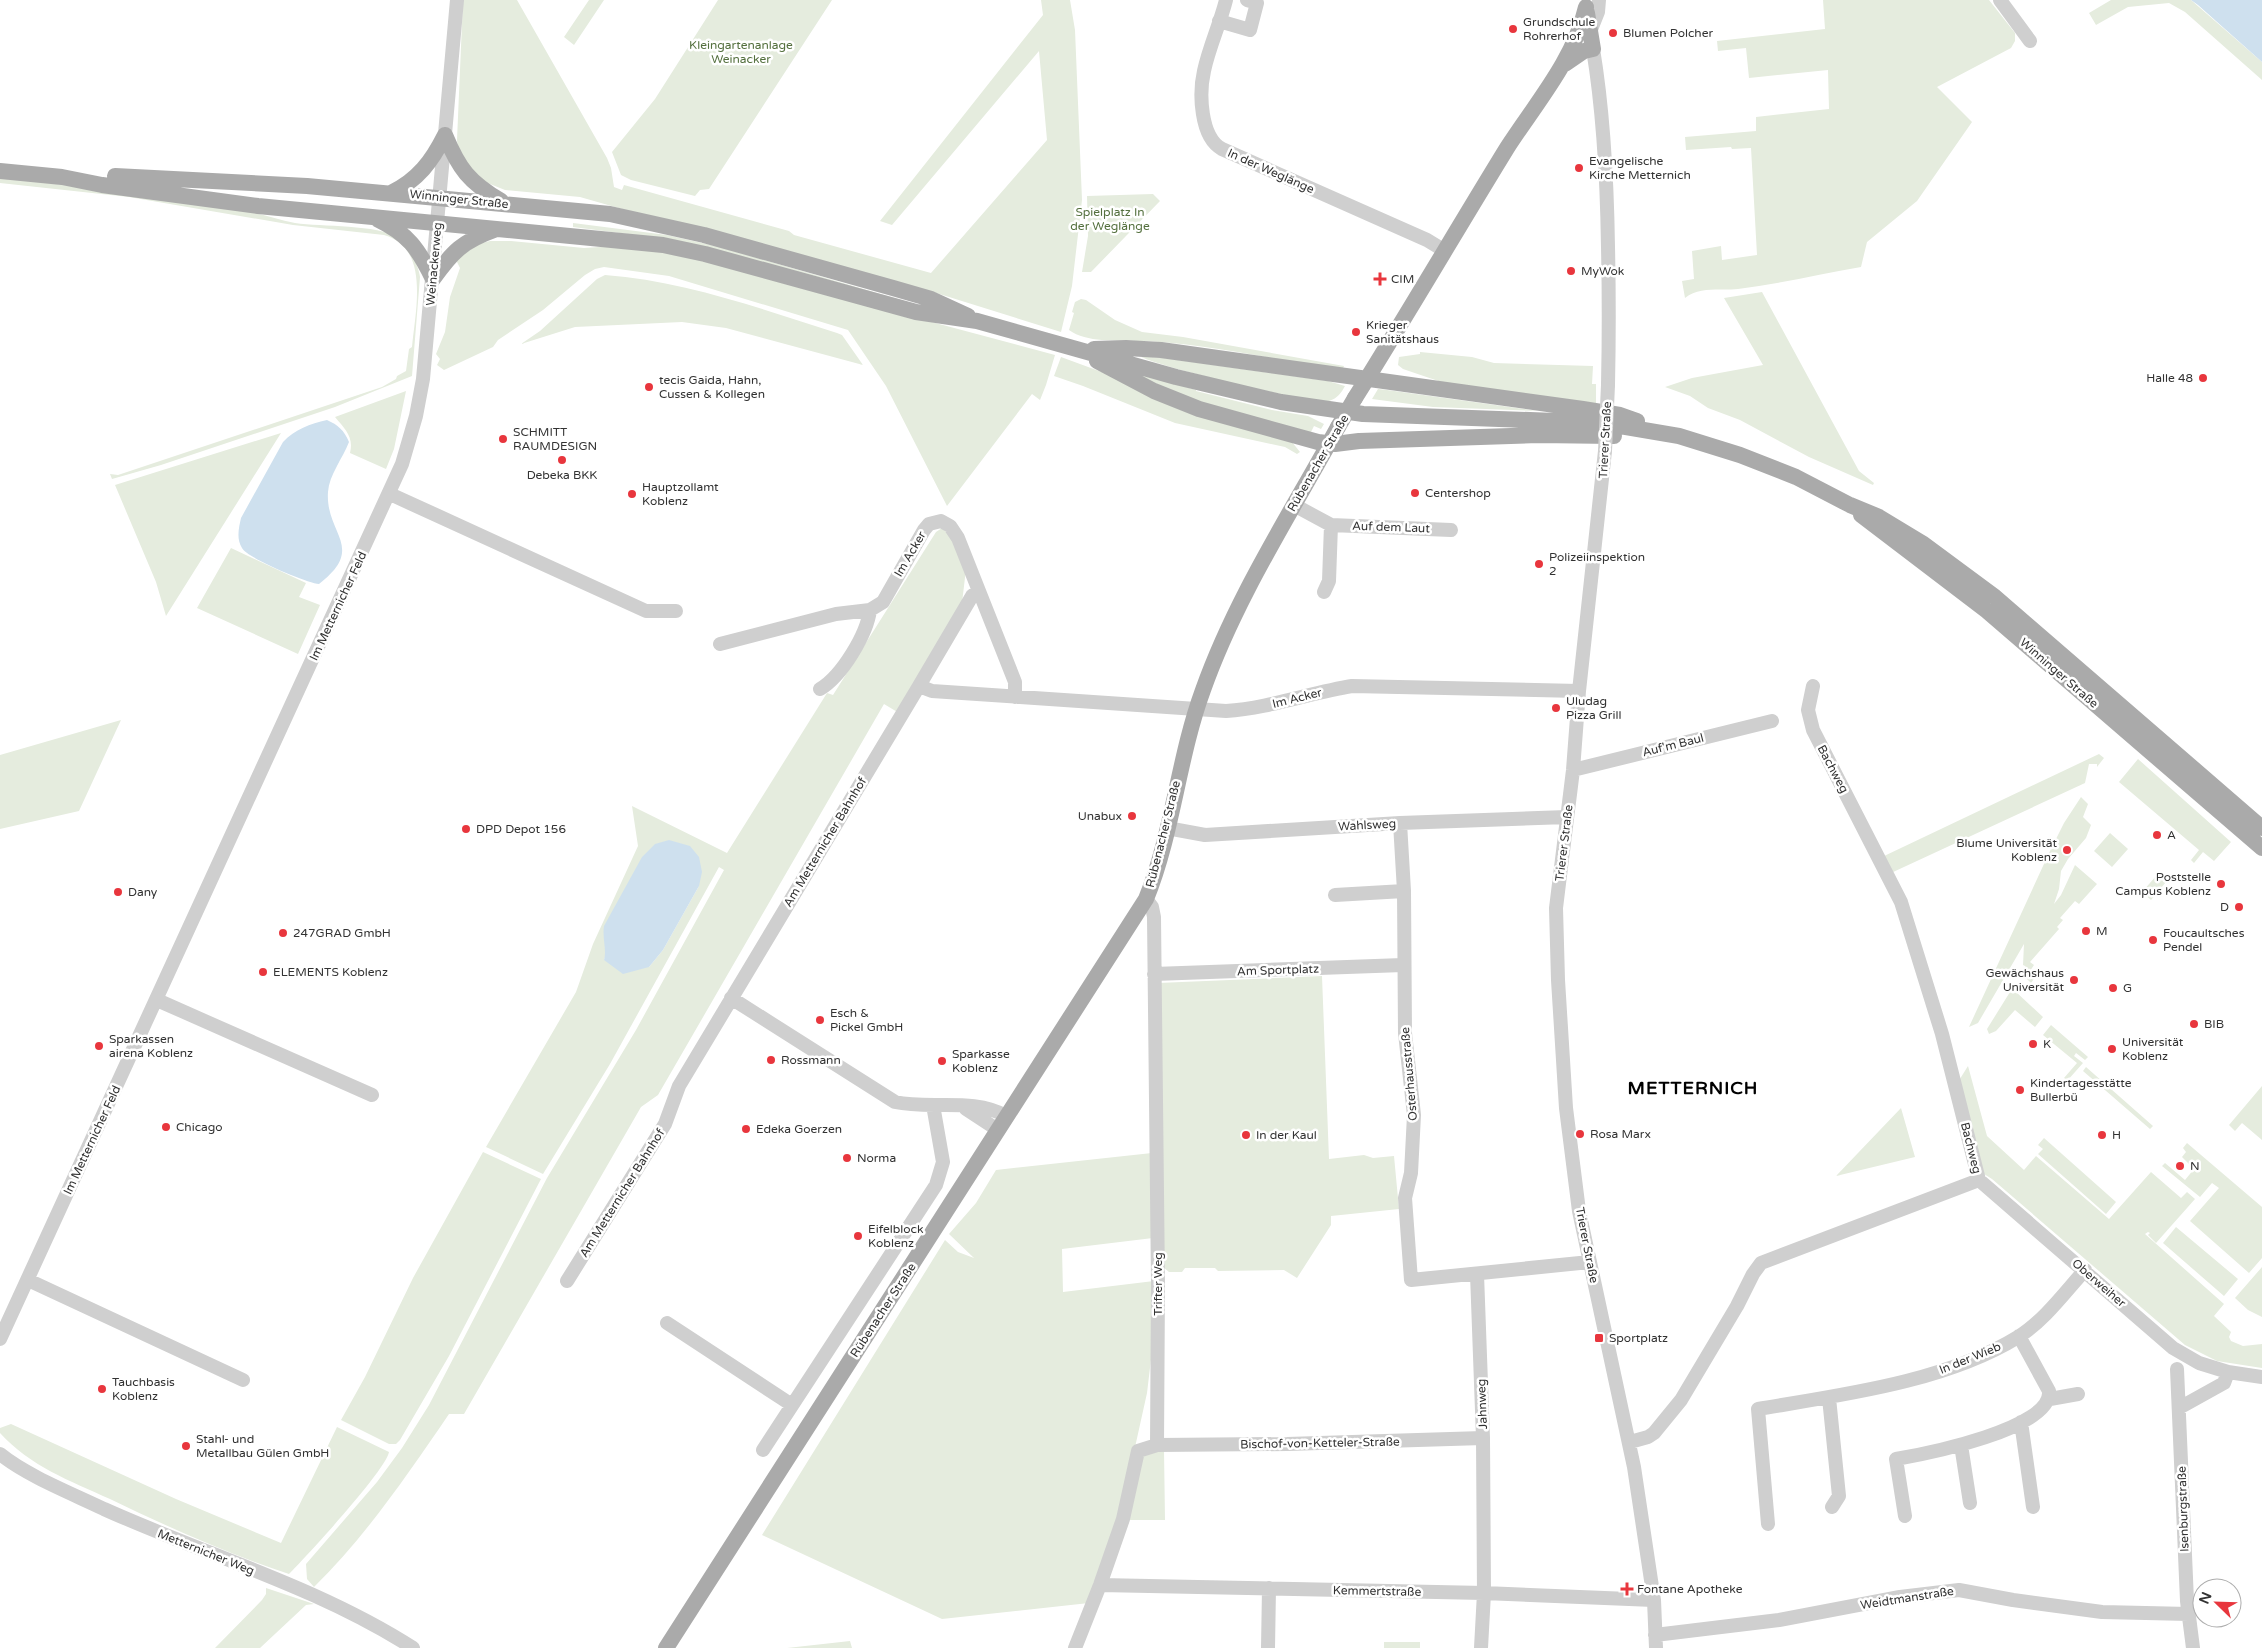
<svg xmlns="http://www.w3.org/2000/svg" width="2262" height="1648" font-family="'Varela Round',sans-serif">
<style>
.green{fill:#e5ecde;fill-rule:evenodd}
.water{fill:#cee0ee}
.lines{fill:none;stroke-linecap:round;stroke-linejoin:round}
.minor{stroke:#cfcfcf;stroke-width:14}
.major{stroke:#aaa;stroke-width:16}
.minor-bridge{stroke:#cfcfcf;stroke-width:14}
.major-bridge{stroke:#aaa;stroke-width:16}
.poi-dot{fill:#e8363d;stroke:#fff;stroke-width:2}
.labels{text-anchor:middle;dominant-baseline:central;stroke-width:5;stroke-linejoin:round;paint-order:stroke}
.poi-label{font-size:12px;fill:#323232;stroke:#fff;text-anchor:start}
.park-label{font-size:12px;fill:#54703e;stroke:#fff}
.street-label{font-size:12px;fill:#323232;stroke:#fff}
.district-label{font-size:18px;font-weight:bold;letter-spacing:1px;fill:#000;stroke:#fff}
</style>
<rect width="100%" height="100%" fill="#fff"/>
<path class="green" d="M463,0H517L607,158L611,168L614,187L622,190L624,185L789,231L794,235L931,273L1047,140L1039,51L892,225L880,221L1043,15L1041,0H1070L1075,30L1082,200L1072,286L1061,332L933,292L615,207L580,197L505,190L480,180L458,151L457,140Z
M589,0H604L574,45L564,37Z
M718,0H832L709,189L700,190L695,196L631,180L621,175L612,152L655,99Z
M1823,0H1989L2015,33V41L2011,48L1937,87L1972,122L1917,201L1867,242L1861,267C1820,274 1779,284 1738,289C1721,291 1700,286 1685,298L1682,281L1694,279L1692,251L1721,246L1722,260L1757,255L1751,148L1732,149L1731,147L1686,150L1685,137L1756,131V117L1829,109L1828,70L1749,78L1746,48L1718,51L1717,41L1825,29Z
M2111,0H2191L2262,62V80L2185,12L2169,3L2128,7L2096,25L2089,13Z
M0,178C84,186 168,198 251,212C266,215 280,220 295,223C322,227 377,224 399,238C408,243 419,267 420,277L412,376L335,407L161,465L112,479L110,474L118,475L382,387L396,379L397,376L406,371L409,349L412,347C415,312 431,248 384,235L293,225L129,197L0,183Z
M1153,194L1160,201L1091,272H1082L1088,236L1087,196Z
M573,223L667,235L720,247L918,305L666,239L573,227Z
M490,241H511L584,248L615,246L681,255L1055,355L1046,385L1040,400L1032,394L947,506L886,386L848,330L669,276L604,267L595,269L585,275L543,310L498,340L493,347L444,370L437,365L440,359L436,354L445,332L450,297L460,268L456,260L478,244Z
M605,275C685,281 761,309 837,333L842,335L863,365L726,328L682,322L575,327L521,344L540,331L597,279Z
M1762,292L1859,471L1874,483L1873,485L1809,457L1740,420L1708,408L1690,396L1665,387L1692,378L1763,365L1724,298Z
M1081,299L1086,300L1115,320L1142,332L1183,337L1344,366L1342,371C1276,360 1202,342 1136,341C1116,340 1087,343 1069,330L1074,313L1072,312L1075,302Z
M1420,352L1472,357L1494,363L1593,366L1592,384H1596V404L1453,386L1403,369L1398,365L1399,357L1420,354Z
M1140,356L1164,358L1328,381L1345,386C1341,393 1338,398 1329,401C1314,405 1148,364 1140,356Z
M1061,357L1292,442L1300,452L1297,454L1285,447L1175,423L1083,386L1054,376Z
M1127,370L1196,390V391L1272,410L1308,416L1324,424L1321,429L1314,426L1310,434L1195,402Z
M1378,389L1387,390L1538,411L1433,407L1372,399Z
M406,391L394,449L386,469L350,453C354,437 345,429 335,417Z
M281,433L166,616L156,582L115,485Z
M942,528L954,539L966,569L962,603L899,713L884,704L658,1095L641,1107L464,1414H449C408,1474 366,1536 314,1587L307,1579L306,1564L377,1482L402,1448L429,1405L547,1178L636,1030L724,870L719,867L610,1064L543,1174L486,1147L576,992L593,944L638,846L632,806L727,853L827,693L833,695L936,532ZM699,886L663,950L649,967L604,960L606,954Z
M231,548L306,583L299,597L320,605L298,654L197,608Z
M121,720L79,811L0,829V755Z
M2099,754L2104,758L2097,767V764H2089L2085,783L1891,873L1882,857Z
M2138,759L2231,842L2214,861L2203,852L2194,863L2191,860L2199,850L2119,782Z
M2081,797L2088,804L2083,817L2091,825L2086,838L2068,859L2061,871L2059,889L2054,904L2061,895L2075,865L2097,884L2079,904L2075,901L2060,918L2063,920L2057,927L2059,929L2030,962L2034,965L2030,971L2036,976L2031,983L2027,979L2025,966L2023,965L2024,944L1978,1023L1969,1027L2049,853L2064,823Z
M2110,833L2128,849L2112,867L2094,851Z
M2157,875L2166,882L2151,900L2142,892Z
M1322,976L1329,1159L1364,1155L1373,1158L1394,1156L1399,1209L1331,1216V1225L1297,1278L1284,1270L1218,1271L1215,1268H1185L1182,1272H1169L1162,1266L1158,983Z
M2015,991L2043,1017L2035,1027L2015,1010L1996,1031L1989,1034L1987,1029L2010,992Z
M2051,1025L2088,1057L2085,1060L2076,1053L2074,1056L2083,1063L2067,1081L2064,1078L2077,1063L2043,1035Z
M1968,1066L1987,1136L2024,1170L2036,1156L2109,1219L2151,1172L2181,1198L2187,1192L2195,1199L2156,1243L2148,1235L2150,1233L2148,1232L2145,1234L2224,1304L2214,1316L2231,1332L2229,1337L2231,1341L2243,1346L2262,1344V1368L2217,1361L2185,1345L1992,1179L1984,1174L1958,1082Z
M2086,1067L2153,1126L2150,1129L2083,1071Z
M2262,1086V1140L2242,1123L2235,1131L2229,1125Z
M1901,1108L1915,1157L1836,1176Z
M2044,1138L2116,1202L2106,1214L2038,1154L2043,1149L2038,1145Z
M2187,1143L2262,1207V1258L2249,1273L2190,1221L2219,1188L2212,1183L2200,1197L2162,1166L2165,1163L2185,1180L2194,1169L2182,1157L2186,1152L2183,1148Z
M483,1152L541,1179L449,1356L400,1440L396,1444H389L341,1420L365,1377L413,1278Z
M1152,1153L1153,1238L1062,1249L1063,1292L1154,1281V1334L1147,1393L1122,1506L1089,1603L942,1619L762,1535L945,1240L958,1252L974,1258L949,1234L976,1203L996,1170Z
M2176,1227L2238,1279L2224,1296L2163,1243Z
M2262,1267V1317L2248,1310L2235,1298Z
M11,1424L176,1499L281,1543L337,1427L389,1452C386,1470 306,1557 289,1574C228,1554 168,1527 110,1499C70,1481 30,1466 0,1433V1428Z
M1164,1450L1165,1520H1128L1143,1451Z
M266,1588L314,1604L306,1605L260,1648H215L262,1600L266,1594Z
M850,1641L852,1648H787Z
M1384,1642H1420V1648H1384Z"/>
<path class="water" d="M2191,0H2262V62L2198,5Z
M327,420C338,425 344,430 349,442C343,458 329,475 328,492C325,534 367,547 319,584C307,583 247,558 242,548C236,539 239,527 241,518L283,442C295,429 310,424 327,420Z
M669,840L690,846L699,857L702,872L699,886L663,950L649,967L623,974L604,960C607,950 602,938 604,926L642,857L655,844Z"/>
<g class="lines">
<path class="minor" d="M1226,0C1220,24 1209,47 1204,71C1199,93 1200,137 1222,149L1427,240L1445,251
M2000,0L2030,41
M1219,21L1250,30L1257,3L1247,0
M1590,32L1598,12L1599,0
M1593,49C1604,115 1607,180 1608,247C1609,293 1609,339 1608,385
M1605,451L1579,691L1573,770L1556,908L1558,980L1566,1108L1579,1211L1634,1467L1654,1600L1656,1648
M390,494L646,611H676
M1294,505L1331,525L1451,530
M978,591L972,596L919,686L932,691L1226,711C1269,708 1310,693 1352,686L1579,691
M1324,592L1329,581L1331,525
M720,644L836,614L870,610L883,602L924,530L929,524L941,521L950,526L958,538L1015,682V697
M1813,686L1808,710L1813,730L1901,902L1942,1034L1979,1180
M820,689C842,676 867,634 870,610
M1573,770L1772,721
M1400,823L1404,891L1405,1033L1414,1115L1411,1173L1405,1198L1411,1280L1590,1262
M1167,828L1205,835L1400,823L1567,817
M1335,895L1404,891
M1146,899L1152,907L1154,917L1158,1284L1157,1445
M1154,974L1403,965
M731,998L895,1102C931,1110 973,1097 1006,1116
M157,1000L372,1095
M966,1109L998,1130
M1979,1180L2173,1348L2199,1363L2228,1372L2262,1377
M1477,1274L1483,1438L1484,1593L1481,1648
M28,1280L243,1380
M567,1281L665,1124L679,1086L919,686
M667,1323L792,1405
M0,1339L402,464L416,416L423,379L457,0
M2177,1369L2187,1601L2193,1648
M1829,1398L1839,1496L1832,1507
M2050,1399L2078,1394
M2179,1408L2224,1383L2228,1372
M2021,1422L2033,1507
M1630,1442L1648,1437L1654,1433L1681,1400L1737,1306L1753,1274L1761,1263L1979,1180
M1961,1445L1970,1503
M763,1450L936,1185L943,1162L933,1105
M0,1454C27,1476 73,1494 104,1509C206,1555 318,1587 413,1648
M1905,1516L1896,1459C1925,1454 2053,1429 2049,1391L2019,1336
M1768,1524L1758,1409C1841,1395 1945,1382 2018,1337C2044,1321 2065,1292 2085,1270
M1100,1585L1484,1593L1654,1600
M1655,1635L1779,1620L1900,1597L1959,1590L2013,1600L2102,1612L2189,1614
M1075,1648L1100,1585L1123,1519L1138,1451L1157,1445L1287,1444L1483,1438
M1268,1648L1269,1588"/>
<path class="major" d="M1565,64L1584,51L1593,49L1587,13
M445,135C459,169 469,182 501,201
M0,171L62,177L102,185L258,206L663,245L705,254L916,312L977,321L1176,377L1281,402L1363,414L1555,421L1620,426L1679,436L1740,455L1796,477L1850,505L1879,517L1922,543L1995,597L2262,828
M115,176L307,186L610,214L704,235L893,288L931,299L968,316
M391,193C418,180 432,161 445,135
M377,219C408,234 418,248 433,279C452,252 463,241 494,230
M1094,349L1126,348L1161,350L1583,409L1620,415L1637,421
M1097,361L1154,391L1199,409L1318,442L1335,444L1359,441L1538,435L1614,436
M1355,398C1407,315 1456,231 1507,148C1536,103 1574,60 1586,7
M1861,515L1987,611L2262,848
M666,1648L1146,899C1173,833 1178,758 1203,690C1236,597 1291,513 1338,427"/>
<path class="minor-bridge" d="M1605,451L1608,385"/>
<path class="major-bridge" d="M1338,427L1355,398"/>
</g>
<g class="poi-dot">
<circle cx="1513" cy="29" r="5"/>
<circle cx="1613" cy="33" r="5"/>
<circle cx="1579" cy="168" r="5"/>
<circle cx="1571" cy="271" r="5"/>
<path d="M1377.5 271.5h5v5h5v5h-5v5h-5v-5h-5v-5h5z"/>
<circle cx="1356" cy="332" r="5"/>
<circle cx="2203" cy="378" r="5"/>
<circle cx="649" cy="387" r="5"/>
<circle cx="503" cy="439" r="5"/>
<circle cx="562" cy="460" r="5"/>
<circle cx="1415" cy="493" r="5"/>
<circle cx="632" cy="494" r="5"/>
<circle cx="1539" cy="564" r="5"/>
<circle cx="1556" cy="708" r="5"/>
<circle cx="1132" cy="816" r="5"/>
<circle cx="466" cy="829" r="5"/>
<circle cx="2157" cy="835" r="5"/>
<circle cx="2067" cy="850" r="5"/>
<circle cx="2221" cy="884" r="5"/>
<circle cx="118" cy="892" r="5"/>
<circle cx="2239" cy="907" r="5"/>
<circle cx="2086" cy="931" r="5"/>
<circle cx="283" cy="933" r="5"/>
<circle cx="2153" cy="940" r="5"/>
<circle cx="263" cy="972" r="5"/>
<circle cx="2074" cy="980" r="5"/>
<circle cx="2113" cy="988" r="5"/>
<circle cx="820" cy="1020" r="5"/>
<circle cx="2194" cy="1024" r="5"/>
<circle cx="2033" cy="1044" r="5"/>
<circle cx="99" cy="1046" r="5"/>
<circle cx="2112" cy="1049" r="5"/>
<circle cx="771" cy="1060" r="5"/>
<circle cx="942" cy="1061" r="5"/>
<circle cx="2020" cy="1090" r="5"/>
<circle cx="166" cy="1127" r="5"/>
<circle cx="746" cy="1129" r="5"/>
<circle cx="1580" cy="1134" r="5"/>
<circle cx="1246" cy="1135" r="5"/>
<circle cx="2102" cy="1135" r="5"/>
<circle cx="847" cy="1158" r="5"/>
<circle cx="2180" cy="1166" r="5"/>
<circle cx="858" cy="1236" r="5"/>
<rect x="1594" y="1333" width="10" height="10" rx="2.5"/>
<circle cx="102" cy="1389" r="5"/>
<circle cx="186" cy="1446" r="5"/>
<path d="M1624.5 1581.5h5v5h5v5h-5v5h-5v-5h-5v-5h5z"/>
</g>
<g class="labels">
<g class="poi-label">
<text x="1523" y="22">Grundschule<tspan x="1523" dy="14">Rohrerhof</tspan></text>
<text x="1623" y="33">Blumen Polcher</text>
<text x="1589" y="161">Evangelische<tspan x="1589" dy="14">Kirche Metternich</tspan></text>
<text x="1581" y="271">MyWok</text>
<text x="1391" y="279">CIM</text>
<text x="1366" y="325">Krieger<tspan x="1366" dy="14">Sanitätshaus</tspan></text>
<text x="2193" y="378" text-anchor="end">Halle 48</text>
<text x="659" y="380">tecis Gaida, Hahn,<tspan x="659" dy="14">Cussen &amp; Kollegen</tspan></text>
<text x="513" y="432">SCHMITT<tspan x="513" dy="14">RAUMDESIGN</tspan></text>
<text x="562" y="475" text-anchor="middle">Debeka BKK</text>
<text x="642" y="487">Hauptzollamt<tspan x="642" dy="14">Koblenz</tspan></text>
<text x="1425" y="493">Centershop</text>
<text x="1549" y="557">Polizeiinspektion<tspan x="1549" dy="14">2</tspan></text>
<text x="1566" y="701">Uludag<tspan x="1566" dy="14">Pizza Grill</tspan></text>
<text x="1122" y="816" text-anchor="end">Unabux</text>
<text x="476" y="829">DPD Depot 156</text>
<text x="2167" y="835">A</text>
<text x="2057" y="843" text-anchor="end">Blume Universität<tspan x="2057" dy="14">Koblenz</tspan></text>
<text x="2211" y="877" text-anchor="end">Poststelle<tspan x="2211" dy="14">Campus Koblenz</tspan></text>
<text x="128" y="892">Dany</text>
<text x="2229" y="907" text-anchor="end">D</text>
<text x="2096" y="931">M</text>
<text x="293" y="933">247GRAD GmbH</text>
<text x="2163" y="933">Foucaultsches<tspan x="2163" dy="14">Pendel</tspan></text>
<text x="273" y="972">ELEMENTS Koblenz</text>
<text x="2064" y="973" text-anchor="end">Gewächshaus<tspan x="2064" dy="14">Universität</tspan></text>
<text x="2123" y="988">G</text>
<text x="830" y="1013">Esch &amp;<tspan x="830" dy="14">Pickel GmbH</tspan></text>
<text x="2204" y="1024">BIB</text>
<text x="109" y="1039">Sparkassen<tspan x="109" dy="14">airena Koblenz</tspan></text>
<text x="2122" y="1042">Universität<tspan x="2122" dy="14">Koblenz</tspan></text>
<text x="2043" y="1044">K</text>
<text x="952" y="1054">Sparkasse<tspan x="952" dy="14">Koblenz</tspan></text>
<text x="781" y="1060">Rossmann</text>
<text x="2030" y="1083">Kindertagesstätte<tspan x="2030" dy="14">Bullerbü</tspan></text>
<text x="176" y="1127">Chicago</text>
<text x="756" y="1129">Edeka Goerzen</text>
<text x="1590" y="1134">Rosa Marx</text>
<text x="1256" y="1135">In der Kaul</text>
<text x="2112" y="1135">H</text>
<text x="857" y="1158">Norma</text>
<text x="2190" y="1166">N</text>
<text x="868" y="1229">Eifelblock<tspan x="868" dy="14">Koblenz</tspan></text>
<text x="1609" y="1338">Sportplatz</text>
<text x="112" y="1382">Tauchbasis<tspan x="112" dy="14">Koblenz</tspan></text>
<text x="196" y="1439">Stahl- und<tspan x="196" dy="14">Metallbau Gülen GmbH</tspan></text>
<text x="1637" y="1589">Fontane Apotheke</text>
</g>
<g class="park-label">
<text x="741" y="45">Kleingartenanlage<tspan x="741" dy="14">Weinacker</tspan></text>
<text x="1110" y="212">Spielplatz In<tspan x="1110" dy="14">der Weglänge</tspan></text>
</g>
<g class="street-label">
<text transform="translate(1271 171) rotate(24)">In der Weglänge</text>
<text transform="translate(459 199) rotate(6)">Winninger Straße</text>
<text transform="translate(434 264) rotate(-85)">Weinackerweg</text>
<text transform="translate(1605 440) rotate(-87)">Trierer Straße</text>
<text transform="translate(1318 463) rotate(-60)">Rübenacher Straße</text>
<text transform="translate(1391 527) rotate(2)">Auf dem Laut</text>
<text transform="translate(910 554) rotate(-60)">Im Acker</text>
<text transform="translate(338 606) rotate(-65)">Im Metternicher Feld</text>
<text transform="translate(2059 673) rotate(41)">Winninger Straße</text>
<text transform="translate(1297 698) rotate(-14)">Im Acker</text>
<text transform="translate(1673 745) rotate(-14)">Auf'm Baul</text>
<text transform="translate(1833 769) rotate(62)">Bachweg</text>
<text transform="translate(1367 825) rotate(-3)">Wahlsweg</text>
<text transform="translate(1163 834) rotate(-76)">Rübenacher Straße</text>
<text transform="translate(825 842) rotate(-59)">Am Metternicher Bahnhof</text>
<text transform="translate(1564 843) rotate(-83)">Trierer Straße</text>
<text transform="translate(1278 970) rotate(-2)">Am Sportplatz</text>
<text transform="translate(1409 1074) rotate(-95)">Osterhausstraße</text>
<text transform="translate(92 1140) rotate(-65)">Im Metternicher Feld</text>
<text transform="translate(1971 1148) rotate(76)">Bachweg</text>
<text transform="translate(622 1193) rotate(-58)">Am Metternicher Bahnhof</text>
<text transform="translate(1587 1245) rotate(79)">Trierer Straße</text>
<text transform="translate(2099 1283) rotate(41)">Oberweiher</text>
<text transform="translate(1158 1284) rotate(-90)">Trifter Weg</text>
<text transform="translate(883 1310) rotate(-57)">Rübenacher Straße</text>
<text transform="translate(1970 1358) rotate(-22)">In der Wieb</text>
<text transform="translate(1482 1404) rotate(-92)">Jahnweg</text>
<text transform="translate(1320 1443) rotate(-1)">Bischof-von-Ketteler-Straße</text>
<text transform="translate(2183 1509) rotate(-92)">Isenburgstraße</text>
<text transform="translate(206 1552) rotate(22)">Metternicher Weg</text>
<text transform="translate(1377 1591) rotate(1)">Kemmertstraße</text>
<text transform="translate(1907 1598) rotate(-9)">Weidtmanstraße</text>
</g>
<g class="district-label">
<text x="1693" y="1088">METTERNICH</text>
</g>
</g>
<g transform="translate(2217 1603) rotate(293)"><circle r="24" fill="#ffffff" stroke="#adadad"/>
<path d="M0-4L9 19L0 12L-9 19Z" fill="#e8363d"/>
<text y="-8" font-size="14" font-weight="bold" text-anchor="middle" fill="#323232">N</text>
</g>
</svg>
